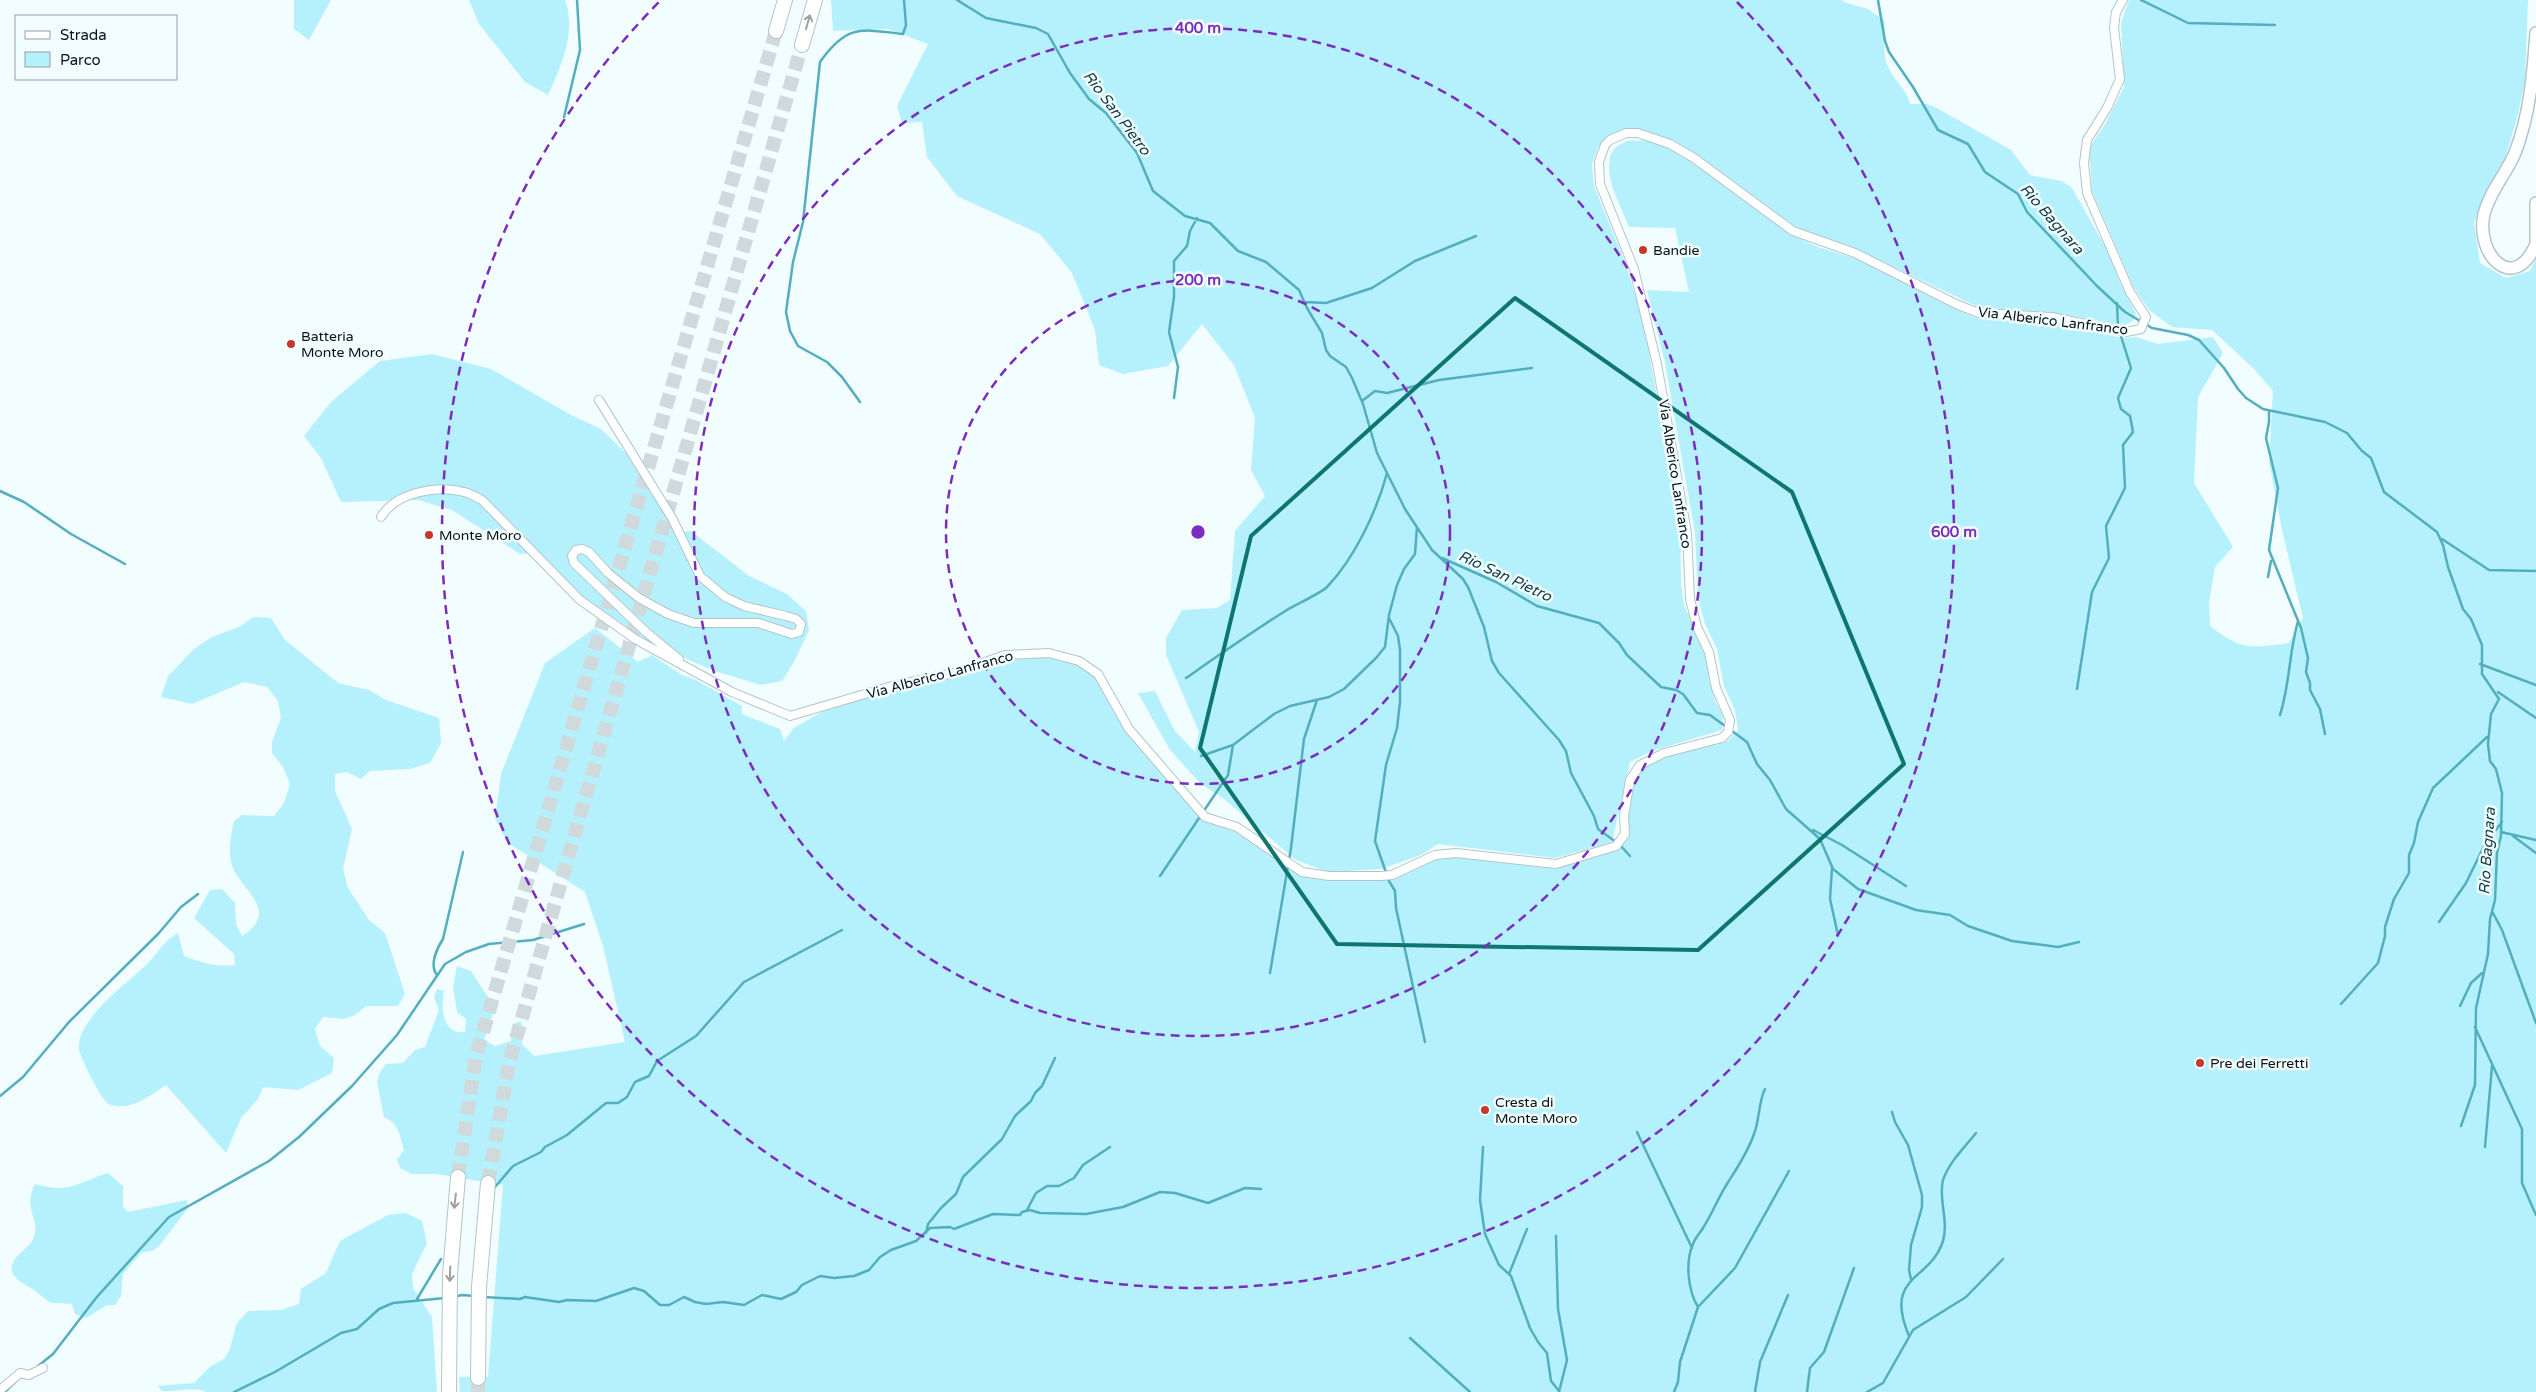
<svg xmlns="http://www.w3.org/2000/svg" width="2536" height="1392" font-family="'Varela Round',sans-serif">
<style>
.green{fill:#b5f1fc}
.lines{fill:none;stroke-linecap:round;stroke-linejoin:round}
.stream{stroke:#53aebd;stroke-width:2.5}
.motorway-tunnel{stroke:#d0dadc;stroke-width:14;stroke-dasharray:14 7;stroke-linecap:butt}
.minor-casing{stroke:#b3c5c9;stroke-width:10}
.secondary-casing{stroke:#b3c5c9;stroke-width:14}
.motorway-casing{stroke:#b3c5c9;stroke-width:16}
.minor{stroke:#fff;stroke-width:8}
.secondary{stroke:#fff;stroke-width:11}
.motorway{stroke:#fff;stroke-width:14}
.oneway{stroke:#9ea1a1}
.marked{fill:none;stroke:#0f766e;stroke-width:4;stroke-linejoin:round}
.ring{fill:none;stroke:#7b2cbf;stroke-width:2.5;stroke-dasharray:9 6}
.poi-dot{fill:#c53829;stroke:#f2fdff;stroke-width:2}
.labels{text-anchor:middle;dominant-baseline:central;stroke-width:5;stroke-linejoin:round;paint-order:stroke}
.poi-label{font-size:14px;fill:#0d1314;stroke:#f2fdff;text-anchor:start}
.street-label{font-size:14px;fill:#0d1314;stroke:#f2fdff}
.water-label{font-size:15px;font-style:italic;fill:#123d44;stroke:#f2fdff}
.centre{fill:#7b2cbf;stroke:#f2fdff;stroke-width:2.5}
.ring-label{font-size:15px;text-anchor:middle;font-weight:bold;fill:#7b2cbf;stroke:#f2fdff;stroke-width:5;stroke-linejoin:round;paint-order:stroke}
</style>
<rect width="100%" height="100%" fill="#f2fdff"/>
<path class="green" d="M294,0H331L309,40L294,29Z
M469,0H565C577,33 561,65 548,95L525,82L479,24Z
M831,0H1843V2L1868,9L1885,21C1884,36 1882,56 1889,69C1895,82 1907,89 1910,104H1927L1935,107L2011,150L2030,175L2062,181L2072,188L2111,257L2120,283L2136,313L2133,321C2121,329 2108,323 2096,320C2056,311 2015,316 1976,306L1850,246L1797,228L1696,154L1672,140L1632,128L1614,134L1598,147L1592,164L1594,186L1625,262L1644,324L1680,526L1681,583L1684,605L1705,652L1715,701L1723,716L1722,730L1652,751L1630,762L1612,842L1555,858L1438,844L1421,855L1381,869L1328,872L1296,860L1224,799L1201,784L1170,750L1138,693L1155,691L1175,731L1195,752L1199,732L1166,655V638L1182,610L1217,608L1230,600L1235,531L1265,496L1251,470L1255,418L1234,365L1202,324L1168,366L1123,374L1099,365L1095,330L1072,273L1040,234L957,196L927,157L922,122L902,123L897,106L928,44L888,29L833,31Z
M2129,0H2528L2525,81L2518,114L2504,163L2481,202L2474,223L2480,263L2506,278L2530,271L2536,259V1392H460L459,1377H488L503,1185L436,1174H411L400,1168L397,1160L404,1150C400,1135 398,1123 384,1117L377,1082L380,1072L386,1064L403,1063L415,1050L425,1047L439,1010L434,997L437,989L444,991C441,1008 442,1035 465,1032L466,1019L457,1012L453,987L457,966L471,971L495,1008L484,1040L495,1046L511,1041L513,1024L521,1021L522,1044L534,1056L625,1042L603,946L585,892L507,842L495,818L501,774L545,663L595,628L638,662L652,655L682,675L694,679L742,706V714L780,729L784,741L794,728L825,710L1005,657L1048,655L1078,663L1096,676L1127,730L1203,819L1237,829L1301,874L1329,879L1391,880L1435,858L1457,855L1557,866L1617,848L1627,816L1633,781L1642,767L1665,755L1728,741L1738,730L1735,710L1724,686L1717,649L1705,624L1698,598L1695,533L1665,363L1647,290L1689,292L1675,228L1629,227L1612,187L1609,171L1610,155L1616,147L1627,141L1651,140L1669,146L1692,160L1792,235L1818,247L1854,258L1957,310L1979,319L2050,323L2123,338L2136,337L2158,344L2213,337L2223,353L2198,397L2194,483L2233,547L2215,567L2209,603L2210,626C2242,651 2251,648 2289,643L2303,618L2282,530L2269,461L2273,391L2254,369L2212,330L2172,327L2149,310L2133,286L2092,191L2089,148L2104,126L2124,87L2121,23Z
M432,354L491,369L571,415L601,429L638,465L680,532L691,531L749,576L787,594L806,611L809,630L794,662L782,681L761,685L715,671L656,646L585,599L539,553L520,554L452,510L418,500L341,502L321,458L304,436L331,402L380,361Z
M253,617L271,618L285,640L338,683L369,690L386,700L439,718L441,743L430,763L410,769L370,771L361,779L347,772L335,774V791L352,829L343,869L348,888L369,920L385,933L405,994L398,1006H366L355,1015L344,1019L323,1017L315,1029L320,1046L334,1058L332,1073L298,1090L263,1087L258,1099L241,1118L226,1153L166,1085C149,1096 132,1111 111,1105C102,1103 84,1064 80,1053C78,1049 79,1039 81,1035C94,1006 124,986 146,965C158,954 164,940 178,933L184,956C200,962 218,968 235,965L234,954L194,918L210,890L222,889L235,903L236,924L242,936C280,911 244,893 233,868C227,853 231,836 234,821L242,815L274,816L284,803L290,784L283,767L272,753V742L281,718L278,701L267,687L244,682L192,704L161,697L168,676L194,649L210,638L241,626Z
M108,1173L123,1186V1207L128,1212L187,1200L188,1208L160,1245L154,1250L141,1253L123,1274L121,1296L115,1305H107L86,1318L75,1314L72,1304C65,1303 55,1304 49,1302C45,1299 41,1295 37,1292C28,1285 6,1278 13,1263C18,1251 33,1247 35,1233C38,1216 23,1208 35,1184C71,1194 76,1183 108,1173Z
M406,1213L422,1221L427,1243L412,1274L413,1288L432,1317L437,1392H206C196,1386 175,1392 162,1391L158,1386L194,1383L211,1366L224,1359L229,1351L237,1323L248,1311L281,1310L299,1304L301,1289L326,1273L340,1241L388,1215Z"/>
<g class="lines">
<path class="stream" d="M957,0L986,18L1036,28L1048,34L1070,73L1089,99L1106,113L1137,153L1153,191L1185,216L1210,223L1238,251L1266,262L1299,290L1307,308L1322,333L1326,350L1330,356L1346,367L1352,378L1363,404L1377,453L1405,509L1432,550L1463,579L1468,587L1484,627L1492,661L1499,673L1559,740L1566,751L1571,773L1594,816L1598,829L1620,845L1630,856
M1878,0L1885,41L1889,52L1913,87L1938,130L1968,144L1985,172L2018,194L2027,212L2097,286L2125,312L2152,328L2188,335L2199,340L2224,368L2238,389L2246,398L2263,409L2325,422L2347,433L2362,451L2371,458L2384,492L2437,532L2443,545L2448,567L2463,609L2471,619L2482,645V674L2499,699L2491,714L2488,744L2490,761L2496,769L2502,793L2501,836L2497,853L2495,900L2490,919L2488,954L2476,1008L2475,1085L2461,1126
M2141,0L2188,23L2275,25
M564,117L580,50L577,0
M1305,302L1326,303L1372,288L1415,261L1476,236
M2117,303L2118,328
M1174,398L1178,367L1169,332L1174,297V261L1187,246L1190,231L1197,218
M1362,401L1375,391L1387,393L1439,380L1532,368
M860,402L842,377L827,362L798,346L790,331L786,312L793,262L803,222L820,62C847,24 860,29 903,34L906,25L904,0
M2269,411V422L2266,438L2278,488L2269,550L2301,628L2308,658L2306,672L2310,683V690L2320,709L2325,734
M0,491L24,502L71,534L125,564
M2442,539L2489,570L2536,571
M1442,558L1496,582L1537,606L1599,623L1619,643L1627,655L1661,687L1676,690L1683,694L1697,713L1710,715L1747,742L1757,764L1770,780L1786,809L1820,839L1833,869L1858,889L1916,910L1950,915L1968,926L2012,941L2058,947L2079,942
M2268,577L2271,561
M1389,618L1398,636L1400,650V702L1397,728L1386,765L1375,841L1389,881L1395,891L1396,908L1425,1042
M2480,664L2536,685
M1186,678C1219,655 1253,631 1287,610C1297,604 1321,593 1327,587C1354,559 1377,511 1387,473
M2077,689L2092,592L2109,558L2106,526L2125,488L2123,445L2133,432L2130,416L2121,409L2118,398L2131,368L2120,333
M2498,692L2536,718
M2280,715C2290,684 2289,652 2298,621
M1201,756L1233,745L1274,714L1290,706L1329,697L1344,689L1376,658L1385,647L1389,615L1397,585L1404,569L1415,554L1417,527
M1813,830L1842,845L1906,886
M2501,832L2536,840
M2513,836L2536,853
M1832,868L1830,899L1838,935
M1160,876L1228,775L1233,745
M2493,913L2502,930L2536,1023
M2439,922L2466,883L2485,844L2502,822
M1270,973L1291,848L1304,739L1317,700
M437,975C429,965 437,948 443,939L463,852
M2341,1004L2378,963L2385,936V927L2394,899L2409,873V855L2414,843L2418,822L2433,788L2487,737
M2460,1006L2471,983L2482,973
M2475,1027L2522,1129V1183L2536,1215
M0,1096L23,1077L69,1022L158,934L181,907L198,894
M1892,1112L1895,1122L1908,1145L1922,1195V1207L1911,1245L1909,1270L1911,1279
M1637,1132L1692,1248
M1483,1147L1480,1200L1485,1234L1499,1265L1511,1276L1530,1328L1538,1342L1547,1353L1551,1381L1559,1391
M2485,1147L2492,1066
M495,1187L513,1166L541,1152L545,1147L567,1135L606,1103H618L627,1097L635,1082L649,1076L657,1061L696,1036L744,982L842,930
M1027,1210L1036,1193L1047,1186H1059L1074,1178L1083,1165L1110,1147
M926,1233L928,1224L941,1208L956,1194L963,1177L1002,1139L1015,1116L1031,1101L1035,1093L1042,1086L1055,1058
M1556,1236L1558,1309L1567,1360L1559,1392
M1509,1274L1527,1229
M453,1297L462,1295L475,1296
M483,1297L520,1299L525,1297L559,1302L567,1300L596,1301L634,1288L644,1291L660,1305H669L684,1297L695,1302L706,1304L723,1302L744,1305L762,1295L781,1299L796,1292L802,1285L820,1276L834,1278L854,1276L869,1270L880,1257L891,1250L916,1241L930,1228L950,1227L954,1229L993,1214L1020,1215L1022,1212L1030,1210L1040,1213L1086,1214L1123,1207L1160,1192L1175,1193L1208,1203L1245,1188L1261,1189
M417,1299L441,1259
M1698,1307C1688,1291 1685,1262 1693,1244C1695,1238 1700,1233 1703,1228C1712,1214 1718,1198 1727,1184C1737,1168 1748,1152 1754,1134C1760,1119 1758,1103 1765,1089
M1909,1336C1883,1274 1930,1282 1943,1241C1949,1221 1938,1198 1943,1180C1949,1162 1965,1147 1976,1133
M1410,1338L1470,1392
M38,1366L53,1354L96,1298L169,1217L269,1161L299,1137L352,1086L397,1035L445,964L466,952L489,944L533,940L584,924
M5,1392L17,1380
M234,1392L275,1372L341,1333L357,1329L379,1309L393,1303L445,1298
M1674,1392L1678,1382L1680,1362L1698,1307L1735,1268L1789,1171
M1755,1392L1760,1362L1788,1295
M1807,1392L1810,1368L1824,1352L1854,1268
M1867,1392L1883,1383L1913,1330L1966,1297L2003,1259"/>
<path class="motorway-tunnel" d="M458,1177L476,1056L776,31
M488,1183L509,1063L802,45
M478,1378V1392"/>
<defs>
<path id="minor" d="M599,400L672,518L700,576L725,597L744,606L786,616L796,619L801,624L799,632L792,634L758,623H694L668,614L639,598L608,573L589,552L582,549L576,550L572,556L574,563L646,632L679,659
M381,517C396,492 437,485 464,492C470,493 476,497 482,500L580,600L635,639L732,692L790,716L892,686L954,673L1005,655L1049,653L1079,661L1098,674L1129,729L1205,817L1237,827L1302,872L1329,876H1381L1392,875L1435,855L1456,853L1556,864L1616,846L1625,834L1624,816L1630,780L1640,765L1664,753L1722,738L1728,732L1730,720L1716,688L1709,652L1697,627L1690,599L1687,533L1657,364L1634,269L1600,184L1599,162L1605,145L1610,140L1626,133H1638L1670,144L1694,158L1793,231L1855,253L1958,305L1979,313L2051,317L2126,332L2141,329L2146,317L2130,292L2087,193L2084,163L2087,140L2107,108L2120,79L2114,28L2116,12L2123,0
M0,1390L20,1373L29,1375L43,1368"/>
<path id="secondary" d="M2536,33C2533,74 2530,114 2515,153C2506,174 2490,191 2484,214C2475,255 2514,295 2536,244
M2536,203V240"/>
<path id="motorway" d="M776,31L785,0
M802,45L815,0
M478,1378L479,1287L488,1183
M449,1392L450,1275L458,1177"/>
</defs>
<use href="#minor" class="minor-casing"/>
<use href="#secondary" class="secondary-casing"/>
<use href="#motorway" class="motorway-casing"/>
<use href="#minor" class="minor"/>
<use href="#secondary" class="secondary"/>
<use href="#motorway" class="motorway"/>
</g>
<defs><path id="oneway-shaft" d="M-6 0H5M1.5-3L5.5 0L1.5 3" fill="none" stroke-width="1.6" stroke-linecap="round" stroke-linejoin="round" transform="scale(1.25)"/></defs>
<g class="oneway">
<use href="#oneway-shaft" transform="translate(808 22) rotate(-74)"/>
<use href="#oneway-shaft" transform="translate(455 1201) rotate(97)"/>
<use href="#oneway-shaft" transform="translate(450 1274) rotate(92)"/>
</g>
<path class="marked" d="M1515,298L1792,492L1904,764L1698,950L1337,944L1200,748L1251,536Z"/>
<g class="ring">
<circle cx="1198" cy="532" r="252"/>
<circle cx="1198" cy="532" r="504"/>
<path d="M1737 2A756 756 0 1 1 659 2"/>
</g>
<g class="poi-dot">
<circle cx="1643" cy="250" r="5"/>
<circle cx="291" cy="344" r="5"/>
<circle cx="429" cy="535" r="5"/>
<circle cx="2200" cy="1063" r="5"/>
<circle cx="1485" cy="1110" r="5"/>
</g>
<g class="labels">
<g class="poi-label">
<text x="1653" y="250">Bandie</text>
<text x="301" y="336">Batteria<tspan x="301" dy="16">Monte Moro</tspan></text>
<text x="439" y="535">Monte Moro</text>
<text x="2210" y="1063">Pre dei Ferretti</text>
<text x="1495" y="1102">Cresta di<tspan x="1495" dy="16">Monte Moro</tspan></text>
</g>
<g class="street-label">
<text transform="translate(2053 321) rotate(7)">Via Alberico Lanfranco</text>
<text transform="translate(1675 474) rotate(81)">Via Alberico Lanfranco</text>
<text transform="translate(940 675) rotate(-15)">Via Alberico Lanfranco</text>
</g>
<g class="water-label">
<text transform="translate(1117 113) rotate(53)">Rio San Pietro</text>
<text transform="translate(2052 219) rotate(49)">Rio Bagnara</text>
<text transform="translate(1505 576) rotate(25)">Rio San Pietro</text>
<text transform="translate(2487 851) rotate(-86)">Rio Bagnara</text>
</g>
</g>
<circle cx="1198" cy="532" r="8" class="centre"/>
<g class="ring-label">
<text x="1198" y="33">400 m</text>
<text x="1198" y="285">200 m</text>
<text x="1954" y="537">600 m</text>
</g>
<rect x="15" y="15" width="162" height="65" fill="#f2fdff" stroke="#969fa1"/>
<rect x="25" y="31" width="25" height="8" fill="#ffffff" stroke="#969fa1"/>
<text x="60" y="40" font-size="15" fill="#0d1314">Strada</text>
<rect x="25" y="52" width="25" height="15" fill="#b5f1fc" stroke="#969fa1"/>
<text x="60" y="65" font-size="15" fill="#0d1314">Parco</text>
</svg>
